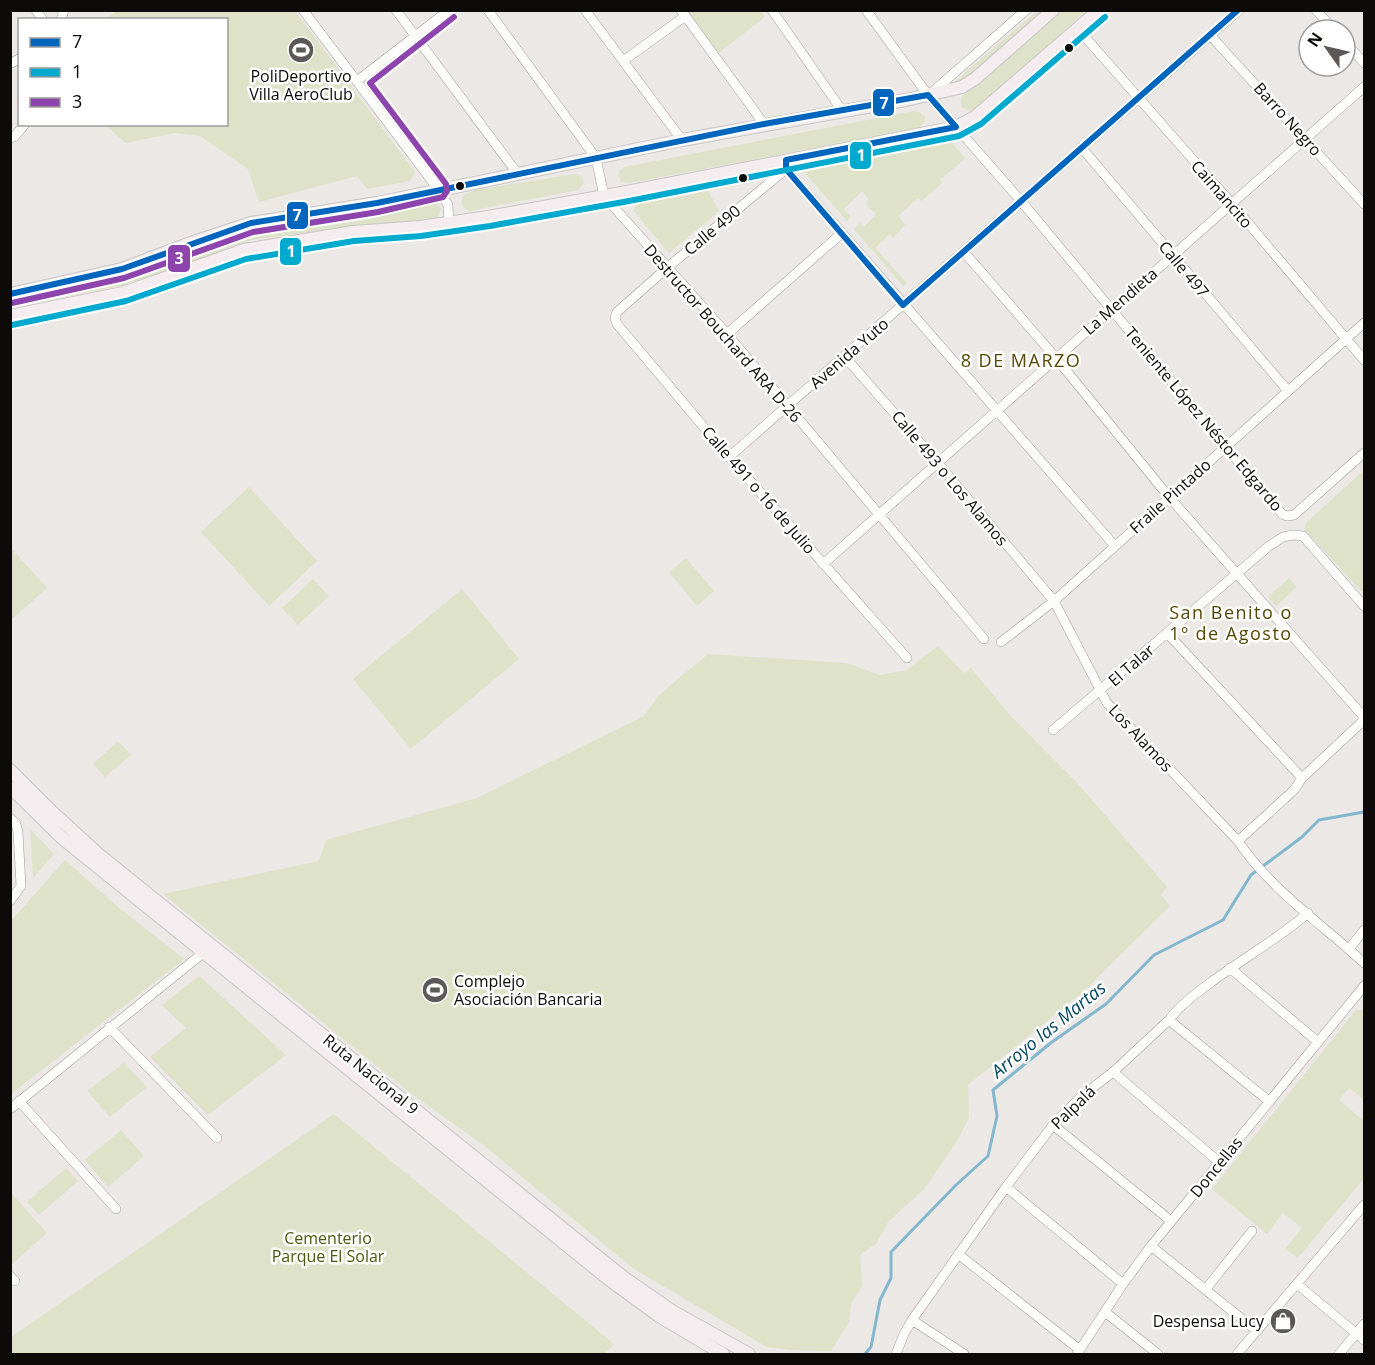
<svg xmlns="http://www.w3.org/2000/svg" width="1375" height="1365" font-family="'Open Sans',sans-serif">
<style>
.green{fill:#dde2c9}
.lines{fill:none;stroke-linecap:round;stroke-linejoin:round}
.stream{stroke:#82b7ce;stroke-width:3}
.minor-casing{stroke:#a09d9c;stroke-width:10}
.major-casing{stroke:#c7c6c5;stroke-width:14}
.minor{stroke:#fcfcfb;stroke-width:9}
.major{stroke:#f4ecee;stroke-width:12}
.bus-1-casing{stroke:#fff;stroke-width:10}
.bus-2-casing{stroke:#fff;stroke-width:10}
.bus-3-casing{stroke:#fff;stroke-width:10}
.bus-1{stroke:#0065bd;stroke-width:6}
.bus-2{stroke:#00a9ce;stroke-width:6}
.bus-3{stroke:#8e44ad;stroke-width:6}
.bus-dot{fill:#0d0b0a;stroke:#fff;stroke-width:2}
.labels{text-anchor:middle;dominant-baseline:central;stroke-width:5;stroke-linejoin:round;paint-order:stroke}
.poi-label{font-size:16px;fill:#0d0b0a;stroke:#fff}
.street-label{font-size:16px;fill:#0d0b0a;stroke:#fff}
.park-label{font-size:16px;fill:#4c590f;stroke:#fff}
.neighbourhood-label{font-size:18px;letter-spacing:1.5px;fill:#564907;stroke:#fff}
.water-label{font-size:18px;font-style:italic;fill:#02485f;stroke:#fff}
.line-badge{stroke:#fff;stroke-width:2}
.badge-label{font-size:16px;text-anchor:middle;font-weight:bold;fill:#fff}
</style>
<rect width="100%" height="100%" fill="#ebe8e6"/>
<path class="green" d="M684,10L760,11L765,17L717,54Z
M118,11H295L415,172L410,181L367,189L357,176L259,202L248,169L200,136L174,133L126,143L105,125L226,124V20L104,19Z
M1037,11H1043L976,72L954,86L952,84Z
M1061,11H1086L977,108L969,111L962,107L961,100L963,95Z
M914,111L920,112L925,117L924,123L919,128L629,183L622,182L618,176L620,170L624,167Z
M945,141L953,144L965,158L940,180L942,183L922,201L918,198L898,216L905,225L893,238L890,234L875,248L907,283L903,286L854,229L860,223L864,227L876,214L866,204L869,200L862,191L844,209L851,217L847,221L805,173L806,167Z
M576,174L582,177L584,183L578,190L469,211L463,207L461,203L464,195L475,190Z
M706,187L719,211L669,253L634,211L637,200Z
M429,202L436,203L441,208L437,219L346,227L252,240L126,285L11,308L10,305L118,283L250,237L366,220Z
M1364,470V591H1361L1304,529L1307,522Z
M249,487L317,561L269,606L201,532Z
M10,547L47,588L11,620H10Z
M686,558L714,591L697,606L669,572Z
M1289,578L1297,587L1276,606L1268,597Z
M313,579L329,596L298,625L282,608Z
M462,589L519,659L411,749L353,679Z
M938,646L964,673L971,668L1009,714L1079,785L1167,887L1161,895L1170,906L1083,992L968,1085L969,1118L956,1143L924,1189L888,1222L877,1243L860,1255L862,1286L851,1304L849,1322L831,1351L791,1350L767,1347L634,1269L486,1147L413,1095L163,894L319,861L326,840L477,798L644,716L659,695L708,654L846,663L880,675L907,670Z
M118,741L131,755L105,777L93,764Z
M30,829L54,854L33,878Z
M65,860L118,907L184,959L11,1094V921Z
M199,976L286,1055L208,1115L150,1057L186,1028L162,1005Z
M1356,1010H1364V1100L1349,1088L1339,1100L1364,1121V1178L1298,1258L1285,1249L1302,1228L1283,1213L1267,1234L1212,1189Z
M124,1063L147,1087L110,1117L87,1091Z
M334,1114L614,1344L604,1354H11V1337Z
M121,1130L144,1156L108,1187L85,1160Z
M66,1168L78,1181L39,1215L27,1202Z
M11,1193L47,1233L11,1265H10Z"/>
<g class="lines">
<path class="stream" d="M865,1354L871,1347L880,1300L891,1278V1252L956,1185L988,1156L997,1116L993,1090L1052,1042L1106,1004L1154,955L1223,920L1251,875L1302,837L1319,820L1364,812"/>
<defs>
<path id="minor" d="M36,10L43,20
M303,10L438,189L448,205L449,223
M396,10L517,173
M488,10L596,158L604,196L727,334L984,639
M585,10L682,140
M681,10L764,124
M772,10L843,112
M866,10L928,95L1021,201L1282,514L1287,516L1294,515L1364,453
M1316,10L1334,30
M61,20L64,10
M1078,29L1232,204L1364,360
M1210,35L1364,204
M1345,42L1364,63
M623,61L684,17
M10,64L20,58
M357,81L449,10
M930,94L1026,10
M10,138L14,137L25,124
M1081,147L1288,391
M786,164V169L1114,545
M786,169L668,267L617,312L615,318L617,324L729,457L907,658
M964,252L1056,358L1169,497L1364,717
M727,334L842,233
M845,357L937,462L1054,601L1107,703L1238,841C1271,890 1322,924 1364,963
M729,457L1239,10
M823,564L1364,87
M1168,634L1302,778
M1001,642L1054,601L1364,323
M1053,730L1269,546L1283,537L1293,535L1303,536L1364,606
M10,818L16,824L18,832L21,886L10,901
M1238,841L1294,790L1302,778L1364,720
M1349,949L1364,930
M1230,968L1318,1042
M1169,1020L1270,1102
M109,1027L217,1138
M1113,1072L1219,1162
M19,1101L116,1209
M10,1109L203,953
M1053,1125L1171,1221
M1006,1187L1123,1284
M1151,1246L1257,1331
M958,1254L1080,1350
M10,1276L15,1281
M1297,1284L1364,1340
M1206,1289L1252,1231
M1105,1312L1158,1354
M912,1320L964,1354
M896,1354L904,1334L912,1320L1006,1187L1053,1125L1082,1096L1113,1072L1169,1020C1180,1005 1195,994 1210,983C1242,959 1278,939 1308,913
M1077,1354L1123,1284L1151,1246L1364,986
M1237,1354L1364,1205
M1339,1354L1364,1324"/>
<path id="major" d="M10,294L122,269L185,245L251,223L377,203L682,140L906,100L962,87L976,78L1053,10
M10,316L123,293L244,250L353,232L420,227L488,217L627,192L956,127L975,117L1099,10
M10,770L49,809L98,854L623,1277L672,1311L749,1354
M10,787L62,838L611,1281L659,1316L723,1354"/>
</defs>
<use href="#minor" class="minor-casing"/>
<use href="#major" class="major-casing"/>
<use href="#minor" class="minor"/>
<use href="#major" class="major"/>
<defs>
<path id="bus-1" d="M10,294L122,269L251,223L377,203L764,124L928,95L956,127L786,160V169L903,305L1238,10"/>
<path id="bus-2" d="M12,325L126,301L246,259L354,241L421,236L490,226L629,201L959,136L981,124L1105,17"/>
<path id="bus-3" d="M12,303L124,278L253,232L378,212L443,197L447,191L446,184L370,83L454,17"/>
</defs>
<use href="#bus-1" class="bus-1-casing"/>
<use href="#bus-2" class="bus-2-casing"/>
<use href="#bus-3" class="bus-3-casing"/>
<use href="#bus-1" class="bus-1"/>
<use href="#bus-2" class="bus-2"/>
<use href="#bus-3" class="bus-3"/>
</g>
<defs>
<symbol id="stadium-disc" viewBox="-11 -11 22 22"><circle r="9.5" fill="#5b5857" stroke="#fff"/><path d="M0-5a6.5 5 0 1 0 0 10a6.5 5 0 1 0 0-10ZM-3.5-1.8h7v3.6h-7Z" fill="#fff"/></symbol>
<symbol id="shop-disc" viewBox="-11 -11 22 22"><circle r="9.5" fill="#5b5857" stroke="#fff"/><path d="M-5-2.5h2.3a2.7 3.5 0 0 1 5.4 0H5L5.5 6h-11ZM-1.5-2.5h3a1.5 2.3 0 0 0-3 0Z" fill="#fff"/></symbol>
</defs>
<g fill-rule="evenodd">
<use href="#stadium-disc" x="286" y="35" width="30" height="30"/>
<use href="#stadium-disc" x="420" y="975" width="30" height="30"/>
<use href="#shop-disc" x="1268" y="1306" width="30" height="30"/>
</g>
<g class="bus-dot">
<circle cx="1069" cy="48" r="5"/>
<circle cx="743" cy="178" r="5"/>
<circle cx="460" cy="186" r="5"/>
</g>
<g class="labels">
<g class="poi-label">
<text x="301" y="76">PoliDeportivo<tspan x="301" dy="18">Villa AeroClub</tspan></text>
<text x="454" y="981" text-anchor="start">Complejo<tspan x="454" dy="18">Asociación Bancaria</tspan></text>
<text x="1264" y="1321" text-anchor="end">Despensa Lucy</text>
</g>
<g class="street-label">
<text transform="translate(1288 119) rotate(48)">Barro Negro</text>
<text transform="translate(1222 194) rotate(49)">Caimancito</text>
<text transform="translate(712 230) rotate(-40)">Calle 490</text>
<text transform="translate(1184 269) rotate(50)">Calle 497</text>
<text transform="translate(1120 301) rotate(-41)">La Mendieta</text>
<text transform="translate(723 333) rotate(49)">Destructor Bouchard ARA D-26</text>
<text transform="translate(849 353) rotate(-41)">Avenida Yuto</text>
<text transform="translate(1204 419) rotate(50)">Teniente López Néstor Edgardo</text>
<text transform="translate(950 478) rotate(50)">Calle 493 o Los Alamos</text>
<text transform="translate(759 490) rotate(49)">Calle 491 o 16 de Julio</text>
<text transform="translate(1170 496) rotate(-42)">Fraile Pintado</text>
<text transform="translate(1131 665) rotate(-41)">El Talar</text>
<text transform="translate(1141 738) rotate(47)">Los Alamos</text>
<text transform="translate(371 1074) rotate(39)">Ruta Nacional 9</text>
<text transform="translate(1073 1107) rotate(-44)">Palpalá</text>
<text transform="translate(1216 1167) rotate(-51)">Doncellas</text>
</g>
<g class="park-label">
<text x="328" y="1238">Cementerio<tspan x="328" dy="18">Parque El Solar</tspan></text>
</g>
<g class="neighbourhood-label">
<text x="1021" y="360">8 DE MARZO</text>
<text x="1231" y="612">San Benito o<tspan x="1231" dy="21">1º de Agosto</tspan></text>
</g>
<g class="water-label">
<text transform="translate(1048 1029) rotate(-39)">Arroyo las Martas</text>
</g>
</g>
<g class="line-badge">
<rect x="872" y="88" width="23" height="29" rx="6" fill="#0065bd"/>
<rect x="849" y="141" width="23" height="29" rx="6" fill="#00a9ce"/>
<rect x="286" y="201" width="23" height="29" rx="6" fill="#0065bd"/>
<rect x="279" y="237" width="23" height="29" rx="6" fill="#00a9ce"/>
<rect x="167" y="244" width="24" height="29" rx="6" fill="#8e44ad"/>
</g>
<g class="badge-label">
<text x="884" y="109">7</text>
<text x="861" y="161">1</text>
<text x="297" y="221">7</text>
<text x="291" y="257">1</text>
<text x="179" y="264">3</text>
</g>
<rect width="1375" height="1365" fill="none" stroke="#0d0b0a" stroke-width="24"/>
<rect x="18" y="18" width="210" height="108" fill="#ffffff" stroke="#9e9d9d" stroke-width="1.5"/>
<rect x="30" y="38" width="30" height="9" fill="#0065bd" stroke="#9e9d9d" stroke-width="1.5"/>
<text x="72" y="48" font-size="18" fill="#0d0b0a">7</text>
<rect x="30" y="68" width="30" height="9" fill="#00a9ce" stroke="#9e9d9d" stroke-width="1.5"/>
<text x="72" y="78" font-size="18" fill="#0d0b0a">1</text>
<rect x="30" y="98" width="30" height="9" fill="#8e44ad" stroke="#9e9d9d" stroke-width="1.5"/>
<text x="72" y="108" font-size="18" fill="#0d0b0a">3</text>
<g transform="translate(1327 48) rotate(304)"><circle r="28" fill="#ffffff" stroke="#9e9d9d" stroke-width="1.5"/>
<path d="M0-4.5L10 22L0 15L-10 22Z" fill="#5b5857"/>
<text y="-9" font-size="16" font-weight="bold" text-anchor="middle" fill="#0d0b0a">N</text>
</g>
</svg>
